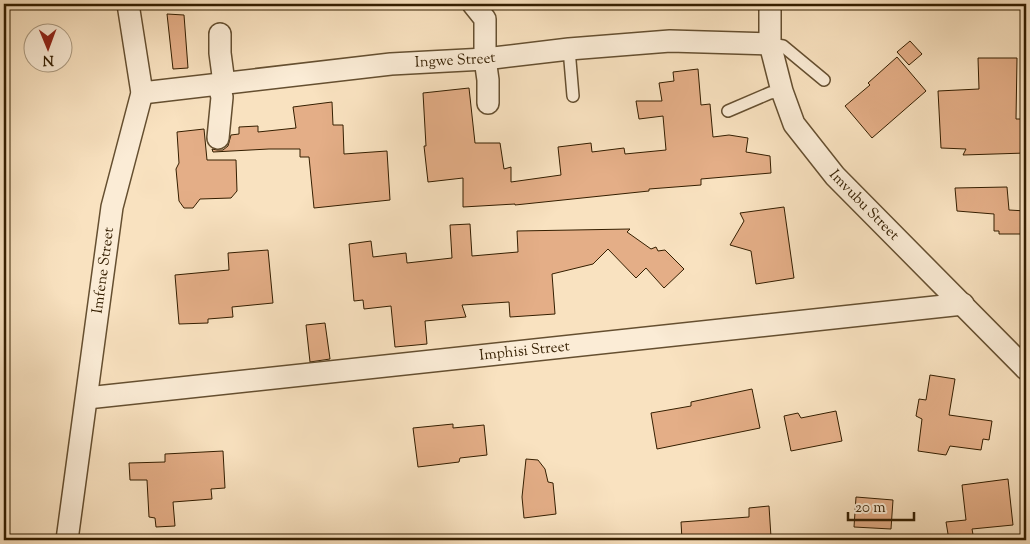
<svg xmlns="http://www.w3.org/2000/svg" width="1030" height="544" font-family="'Sorts Mill Goudy',serif">
<style>
.building{fill:#e4ae87;stroke:#341e00}
.lines{fill:none;stroke-linecap:round;stroke-linejoin:round}
.lane-casing{stroke:#654f30;stroke-width:14}
.street-casing{stroke:#654f30;stroke-width:24}
.lane{stroke:#fbecd6;stroke-width:11}
.street{stroke:#fbecd6;stroke-width:21}
.labels{text-anchor:middle;dominant-baseline:central;stroke-width:5;stroke-linejoin:round;paint-order:stroke}
.street-label{font-size:15px;fill:#341e00;stroke:#fbecd6}
</style>
<rect width="100%" height="100%" fill="#f9e2c0"/>
<filter id="stains"><feTurbulence type="fractalNoise" baseFrequency=".004" numOctaves="4"/><feColorMatrix values="0 0 0 0 .2 0 0 0 0 .09 0 0 0 0 .02 0 0 0 .5 -.17"/></filter>
<radialGradient id="worn" r=".72"><stop offset=".6" stop-color="#630" stop-opacity="0"/><stop offset="1" stop-color="#630" stop-opacity=".3"/></radialGradient>
<path class="building" d="M167,14L184,15L188,68L173,69Z
M910,41L922,54L909,65L897,52Z
M897,57L926,91L872,138L845,106L870,85L868,83Z
M978,58H1017L1016,119H1026V153L963,155L966,149L941,148L938,91L979,89Z
M698,69L701,105L710,104L713,137L729,135L748,138L746,152L770,156L771,173L701,179V185L649,189V191L515,205V204L463,207V178L428,182L424,146H426L423,93L469,88L475,143H500L504,169L511,167V182L561,175L558,147L591,143L592,152L624,148L625,154L666,150L663,116L639,119L636,101H662L659,83L674,81L673,72Z
M332,102L333,125H343L344,154L387,151L390,200L314,208L309,157H300V149H269L213,152L212,149L217,150H223L228,146L231,135L239,134V127L258,126V132L296,128L293,107Z
M204,129L207,160H236L237,191L231,198L200,199L193,208H184L179,201L176,169L179,163L177,132Z
M1007,187L1009,210L1026,211V234H999V231H994V214L957,211L955,188Z
M784,207L794,278L756,284L751,251L730,245L744,221L740,213Z
M470,224L472,256L518,252L517,231L630,229L627,232L651,249L656,247L658,251L665,250L684,269L664,288L646,268L636,278L608,249L593,264L552,274L555,314L510,317L509,302L462,305L466,317L425,321L427,344L395,347L391,306L364,309L363,300L354,301L349,244L371,241L373,257L406,253L407,263L452,258L450,225Z
M268,250L273,303L232,307L233,317L208,319V323L179,324L175,275L229,270L228,253Z
M325,323L330,359L310,362L306,325Z
M930,375L955,379L949,415L992,421L989,440L983,439L981,450L950,446L946,455L918,451L922,419L916,416L919,399L926,400Z
M752,389L760,428L657,449L651,413L691,406V402Z
M836,411L842,441L791,451L784,416L798,413L801,418Z
M453,424V428L484,425L487,455L460,458L459,462L418,467L413,428Z
M223,451L225,488L211,489L212,499L173,502L175,526L156,527L155,518L149,517L147,480H130L129,463L165,462V454Z
M526,459L538,460L545,469L548,482L553,483L556,514L524,518L522,497Z
M1008,479L1013,525L972,529L974,540H949L946,522L966,520L962,485Z
M856,497L893,500L891,529L854,527Z
M769,506L771,537L738,540H682L681,522L749,517V508Z"/>
<g class="lines">
<defs>
<path id="lane" d="M770,44L783,46L824,80
M569,49L573,96
M728,111L770,93L782,91"/>
<g id="street">
<path d="M473,4L485,19V59L488,80V103"/>
<path id="s1" d="M770,4V44L782,91L794,124L835,176L1026,369"/>
<path d="M220,34V53L224,83"/>
<path d="M218,84L222,97L218,138"/>
<path id="s2" d="M142,93L391,64L485,59L569,49L670,41L770,44"/>
<path id="s3" d="M87,398L963,304"/>
<path id="s4" d="M67,540L112,207L142,93L128,4"/>
</g>
</defs>
<use href="#lane" class="lane-casing"/>
<use href="#street" class="street-casing"/>
<use href="#lane" class="lane"/>
<use href="#street" class="street"/>
</g>
<g class="labels">
<g class="street-label">
<text stroke="none"><textPath href="#s2" startOffset="315">Ingwe Street</textPath></text>
<text stroke="none"><textPath href="#s1" startOffset="231">Imvubu Street</textPath></text>
<text stroke="none"><textPath href="#s4" startOffset="272">Imfene Street</textPath></text>
<text stroke="none"><textPath href="#s3" startOffset="440">Imphisi Street</textPath></text>
</g>
</g>
<rect width="1030" height="544" fill="none" stroke="#f9e2c0" stroke-width="20"/>
<rect x="5" y="5" width="1020" height="534" fill="none" stroke="#341e00" stroke-width="2.5"/>
<rect x="10" y="10" width="1010" height="524" fill="none" stroke="#341e00"/>
<g transform="translate(48 48) rotate(179)"><circle r="24" fill="#fbecd6" stroke="#ab9a80"/>
<path d="M0-4L9 19L0 12L-9 19Z" fill="#8f2418"/>
<text y="-8" font-size="14" font-weight="bold" text-anchor="middle" fill="#341e00">N</text>
</g>
<path d="M848 512v8h66v-8" fill="none" stroke="#341e00" stroke-width="2.5"/>
<text x="855" y="512" font-size="15" fill="#341e00" stroke="#fbecd6" stroke-width="4" paint-order="stroke">20 m</text>
<rect width="100%" height="100%" filter="url(#stains)"/>
<rect width="100%" height="100%" fill="url(#worn)"/>
</svg>
